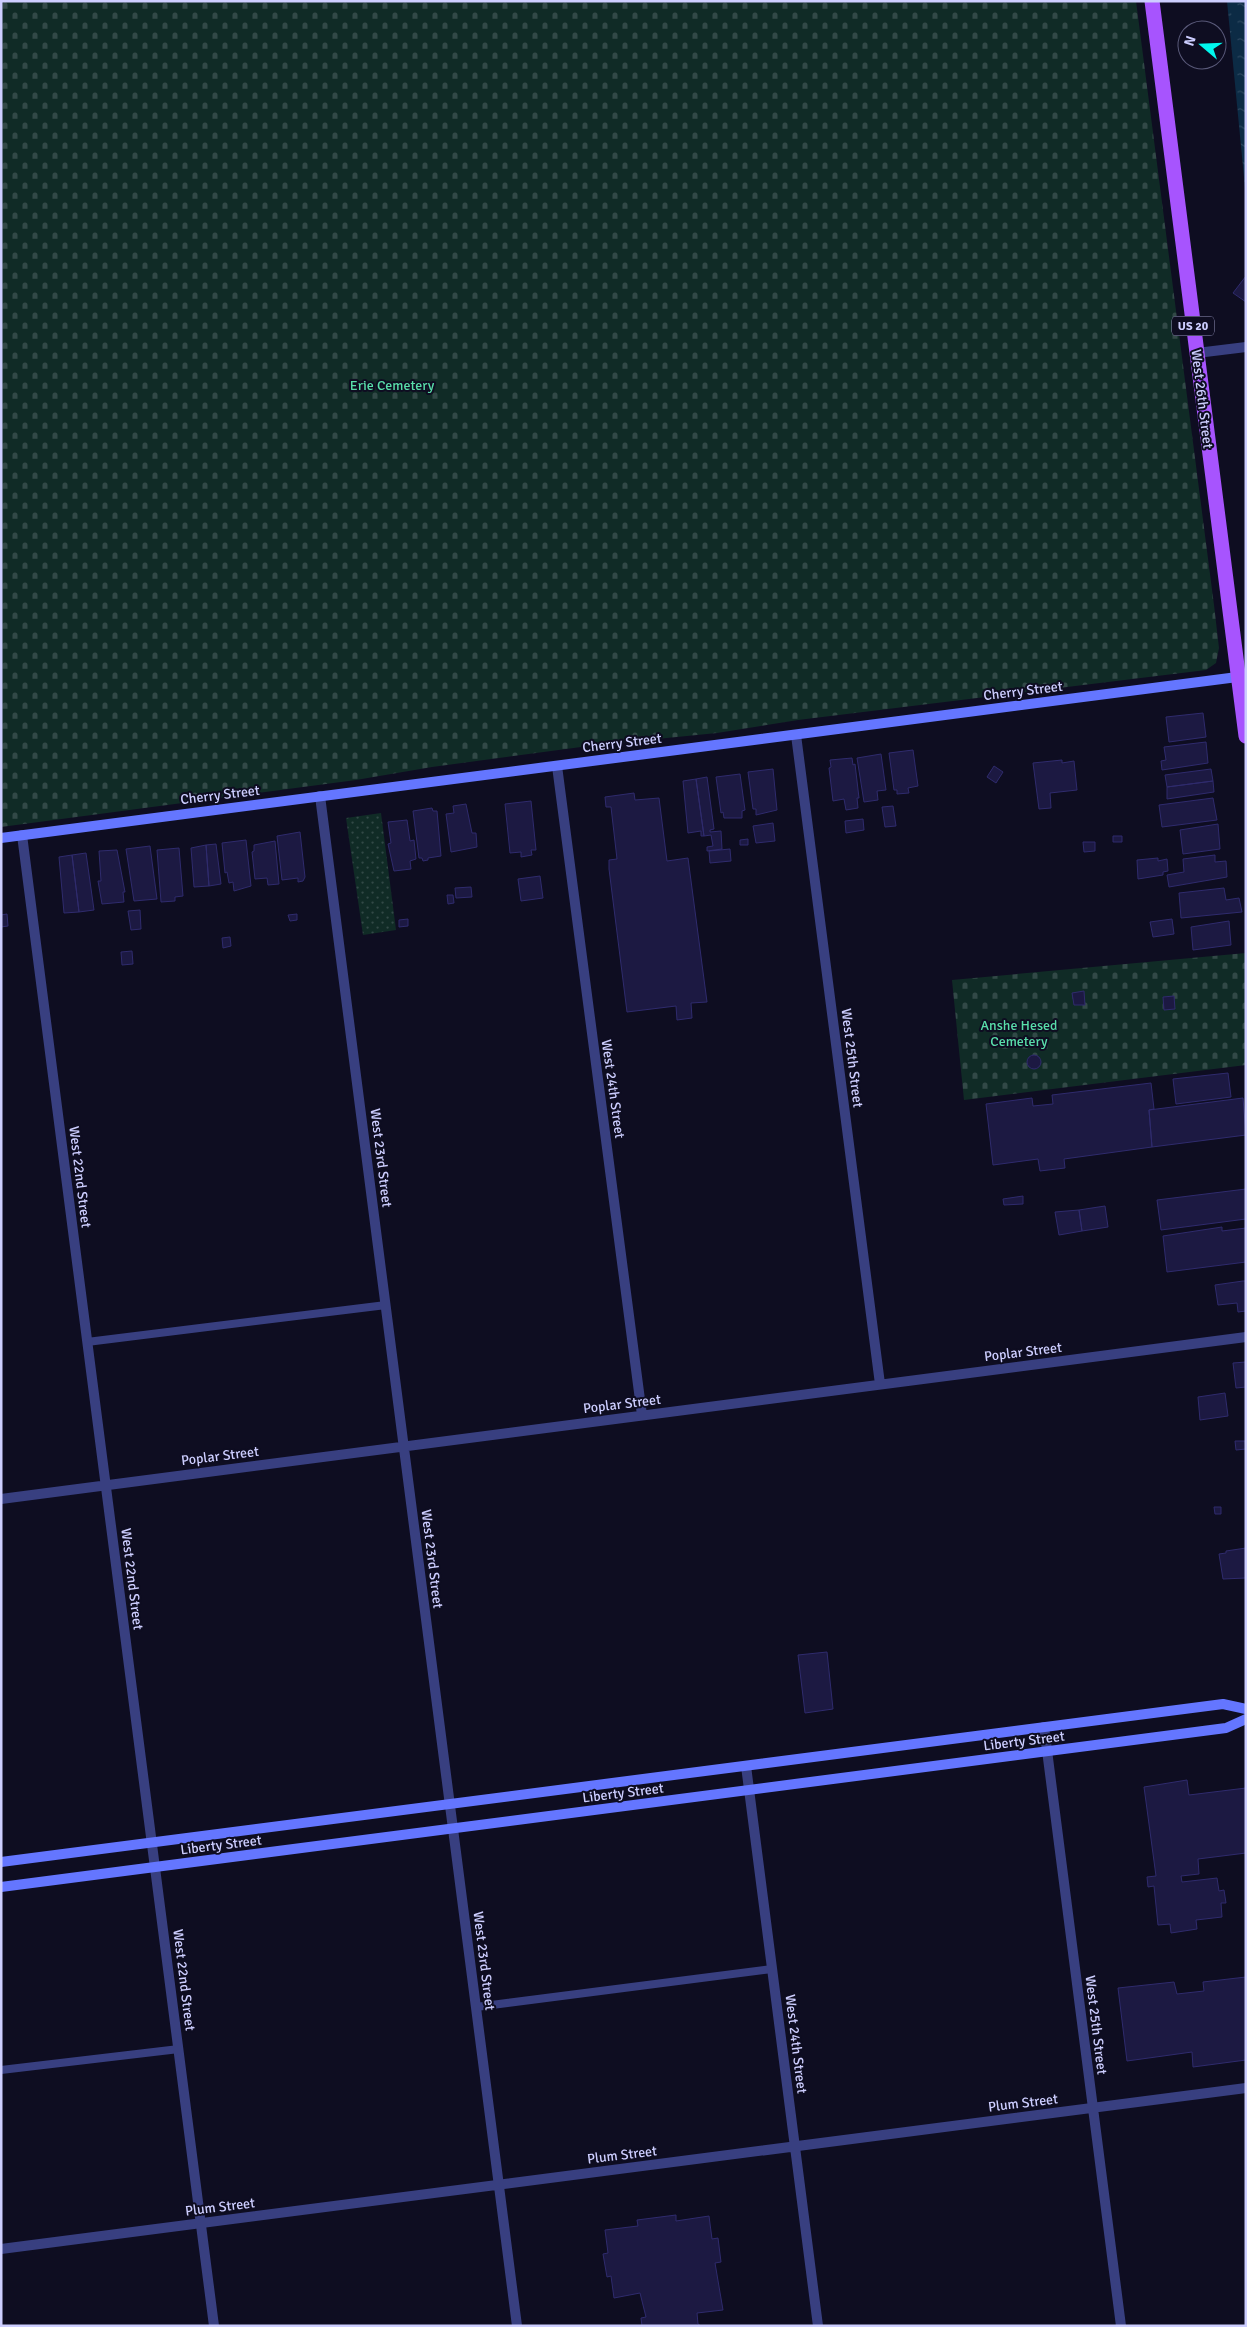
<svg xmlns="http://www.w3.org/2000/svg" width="1247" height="2327" font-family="Signika,sans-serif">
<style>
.grass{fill:url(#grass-dots)}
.cemetery{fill:url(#cemetery-stones)}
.water{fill:url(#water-ripples)}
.building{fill:#1c1942;stroke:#2f2b6d}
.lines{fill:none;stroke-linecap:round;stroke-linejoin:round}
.lane{stroke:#383f80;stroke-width:8}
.street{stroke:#383f80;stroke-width:10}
.secondary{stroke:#6476ff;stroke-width:10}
.primary{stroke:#a754fe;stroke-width:15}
.labels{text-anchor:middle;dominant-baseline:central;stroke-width:4;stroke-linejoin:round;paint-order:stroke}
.shield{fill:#0e0d21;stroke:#9494bc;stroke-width:1}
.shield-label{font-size:12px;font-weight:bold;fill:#cdceff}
.park-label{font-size:14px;fill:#59deaa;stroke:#0e0d21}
.street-label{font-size:14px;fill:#cdceff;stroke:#0e0d21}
</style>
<defs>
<pattern id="grass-dots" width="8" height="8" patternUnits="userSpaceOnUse" patternTransform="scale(1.25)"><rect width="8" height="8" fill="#102b26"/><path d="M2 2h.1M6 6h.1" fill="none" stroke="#324947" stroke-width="1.8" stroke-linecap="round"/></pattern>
<pattern id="cemetery-stones" width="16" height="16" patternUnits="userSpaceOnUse" patternTransform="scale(1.25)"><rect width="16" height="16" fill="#102b26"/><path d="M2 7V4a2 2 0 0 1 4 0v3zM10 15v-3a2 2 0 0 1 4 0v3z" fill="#324947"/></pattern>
<pattern id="water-ripples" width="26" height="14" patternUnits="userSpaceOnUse" patternTransform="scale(1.25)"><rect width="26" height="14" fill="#0c2b45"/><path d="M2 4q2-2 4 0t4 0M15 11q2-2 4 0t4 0" fill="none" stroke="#2e4961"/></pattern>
</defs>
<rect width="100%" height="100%" fill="#0e0d21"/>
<path class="grass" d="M381,813L396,930L363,935L346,818Z"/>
<path class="cemetery" d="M1,1H1136L1214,605L1219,648L1216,663L1206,670L798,720L717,733L596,745L432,767L356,780L1,827Z
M1246,953V1065L964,1100L952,980Z"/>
<path class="water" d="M1227,1H1246V198Z"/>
<path class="building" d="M1246,276V302L1233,293Z
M1203,713L1206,737L1169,742L1166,717Z
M1206,742L1208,763L1162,770L1161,761L1166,760L1164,747Z
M913,750L918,786L908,788L909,793L897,794V790H894L889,753Z
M881,754L886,790L877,791L878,800L864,802L857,758Z
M852,758L853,765L855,764L859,798H857L858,808L846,810L844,799L833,801L829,768L831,767L830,760Z
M1062,760V763L1074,761L1077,790L1050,793L1051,808L1039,809L1033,763Z
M994,766L1003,772L996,783L987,777Z
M773,769L777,810L756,815V809H753L748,772Z
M1211,769L1213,781L1167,787L1165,775Z
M740,774L745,810L742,811V818H724L723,812L721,813L716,777Z
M707,777L714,829L710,830V832L721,831L722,849L707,851V847L713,846L711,835L704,836L696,779Z
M696,779L704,836H701V831L688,833L683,781Z
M1213,781L1214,792L1167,799V787Z
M634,793L635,800L659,798L667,861L688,858L707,1002L691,1003L692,1018L677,1020L676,1006L627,1012L609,869V860L617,859L611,807H606L605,797Z
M1213,798L1217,820L1162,827L1159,805Z
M531,801L536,850H531L532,855L521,857V852L510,853L505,804Z
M466,804L472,833H476L477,847L451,852L446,814L454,813L453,806Z
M893,806L896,826L885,827L882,807Z
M432,808L433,811H437L441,856L428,858V860L423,861L422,858H419L413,811Z
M863,819L864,830L846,833L845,821Z
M407,820L410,841L414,840L416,859L410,861L411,869L394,871L388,844L391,843L388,822Z
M773,823L775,841L756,843L753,826Z
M1218,824L1220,849L1183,854L1180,830Z
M300,832L305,877L303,881L298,882V878L282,880L277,836Z
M1113,836H1122V842H1113Z
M748,839V845H740V840Z
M246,840L251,886L234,891L233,882L229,883L227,872L225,873L222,843Z
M275,841L279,884L268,885L267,878L255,879L252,852L254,851V845Z
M1083,842H1095V851L1084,852Z
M216,844L221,884L209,886L206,845Z
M206,845L209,886L194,887L191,848Z
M150,846L157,899L134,901L126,849Z
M179,848L183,896L175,897V901L161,902L157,850Z
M730,849L731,861L710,863L709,851Z
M117,850L125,892H123L124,902L102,904L98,881H101L99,851Z
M86,853L94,910L79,912L72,855Z
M72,855L79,912L64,913L59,857Z
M1215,855V862L1226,861L1227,877L1169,887L1167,875L1184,872L1183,859Z
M1158,858V861L1167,859L1168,871L1163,872V875L1138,879L1137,860Z
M540,876L543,898L521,901L518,879Z
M471,887L472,897L456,898L455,888Z
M1224,888L1226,900L1239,898L1242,912L1181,918L1179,893Z
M447,895H453L454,903L448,904Z
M140,910L141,929L131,930L128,911Z
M7,914L8,926L1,927V915Z
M297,914V920L290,921L288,915Z
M408,919V926L399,927V920Z
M1172,919L1174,934L1153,937L1150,922Z
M1229,921L1231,945L1193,950L1191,927Z
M230,937L231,946L223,948L222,938Z
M132,951L133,964L122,965L121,952Z
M1084,991L1085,1005H1074L1072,993Z
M1174,996L1175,1009L1164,1010L1163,997Z
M1027 1062a7 7 0 1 1 14 0a7 7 0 1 1-14 0Z
M1228,1073L1231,1097L1176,1104L1173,1079Z
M1151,1083L1154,1109L1149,1110L1152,1147L1064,1159L1065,1168L1040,1171L1038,1159L993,1165L986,1104L1032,1098L1033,1106L1053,1104L1052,1095Z
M1243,1098L1246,1135L1152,1147L1149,1110Z
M1246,1189V1219L1161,1230L1157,1200Z
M1023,1196V1204L1004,1205L1003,1199Z
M1105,1206L1108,1227L1082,1231L1079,1210Z
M1079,1210L1082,1231L1059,1235L1055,1212Z
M1222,1227V1231L1246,1228V1262L1167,1272L1163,1236Z
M1243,1281H1246V1311L1238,1312L1237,1303L1218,1305L1215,1285Z
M1246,1362V1387L1236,1388L1233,1363Z
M1225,1393L1228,1416L1200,1420L1198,1397Z
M1235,1441H1245L1246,1449L1236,1450Z
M1214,1507H1221V1514H1215Z
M1246,1548V1578L1223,1579L1219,1554L1226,1553V1551Z
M827,1652L833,1709L805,1713L798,1655Z
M1187,1780L1189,1795L1246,1788V1853L1198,1859L1199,1874L1181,1876L1182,1882L1217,1878L1219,1891L1224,1890L1226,1903H1221L1222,1917L1196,1920L1197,1929L1171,1933L1170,1924L1158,1925L1154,1886L1148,1887L1147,1877L1156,1876L1144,1787Z
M1246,1977V2060L1193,2067L1192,2052L1127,2061L1118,1988L1174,1982L1177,1994L1204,1991L1203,1982Z
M676,2215V2221L709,2216L712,2239L718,2238L721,2262L715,2263L723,2310L697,2313L698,2324L701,2326H642L641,2318L646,2317L640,2293L614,2298L611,2276L607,2277L603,2254L608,2253L605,2230L638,2226L637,2220Z"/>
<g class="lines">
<path class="lane" d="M87,1342L386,1305
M476,2007L772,1969
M1,2070L179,2049"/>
<path class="street" d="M1197,353L1246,347
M796,735L880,1384
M557,766L642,1415
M320,796L517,2326
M22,835L214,2326
M1,1499L1246,1337
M1044,1727L1121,2326
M746,1766L818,2326
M1,2249L1246,2088"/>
<path class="secondary" d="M1,838L1245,676
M1,1862L1223,1704L1246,1709
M1,1887L1226,1728L1246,1719"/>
<path class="primary" d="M1152,1L1246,736"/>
</g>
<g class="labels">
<rect class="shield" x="1172" y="316.5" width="42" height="19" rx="4"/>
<g class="shield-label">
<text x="1193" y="326">US 20</text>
</g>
<g class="park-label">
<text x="392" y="385">Erie Cemetery</text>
<text x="1019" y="1025">Anshe Hesed<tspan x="1019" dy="16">Cemetery</tspan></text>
</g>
<g class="street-label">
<text transform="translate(1202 399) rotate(83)">West 26th Street</text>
<text transform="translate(1023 691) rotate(-7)">Cherry Street</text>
<text transform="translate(622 743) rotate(-7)">Cherry Street</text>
<text transform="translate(220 795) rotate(-7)">Cherry Street</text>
<text transform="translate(852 1058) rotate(83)">West 25th Street</text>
<text transform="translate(613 1089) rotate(82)">West 24th Street</text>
<text transform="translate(381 1158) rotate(83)">West 23rd Street</text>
<text transform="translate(80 1177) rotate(83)">West 22nd Street</text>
<text transform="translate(1023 1352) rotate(-7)">Poplar Street</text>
<text transform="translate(622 1404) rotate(-7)">Poplar Street</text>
<text transform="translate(220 1456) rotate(-7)">Poplar Street</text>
<text transform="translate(432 1559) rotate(83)">West 23rd Street</text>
<text transform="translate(132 1579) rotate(83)">West 22nd Street</text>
<text transform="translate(1024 1741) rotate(-7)">Liberty Street</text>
<text transform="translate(623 1793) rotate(-7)">Liberty Street</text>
<text transform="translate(221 1845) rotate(-7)">Liberty Street</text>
<text transform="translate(484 1961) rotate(83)">West 23rd Street</text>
<text transform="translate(184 1980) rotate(83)">West 22nd Street</text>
<text transform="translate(1096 2025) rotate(83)">West 25th Street</text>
<text transform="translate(796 2044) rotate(83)">West 24th Street</text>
<text transform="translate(1023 2103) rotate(-7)">Plum Street</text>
<text transform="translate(622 2155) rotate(-7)">Plum Street</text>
<text transform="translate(220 2207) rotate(-7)">Plum Street</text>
</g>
</g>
<rect width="1247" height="2327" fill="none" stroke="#cdceff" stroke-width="5"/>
<g transform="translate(1202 45) rotate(289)"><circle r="24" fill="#0e0d21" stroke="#5a5a7a"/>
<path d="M0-4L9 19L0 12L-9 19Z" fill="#01f7ed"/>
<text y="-8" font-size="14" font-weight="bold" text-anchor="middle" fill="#cdceff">N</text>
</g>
</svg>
